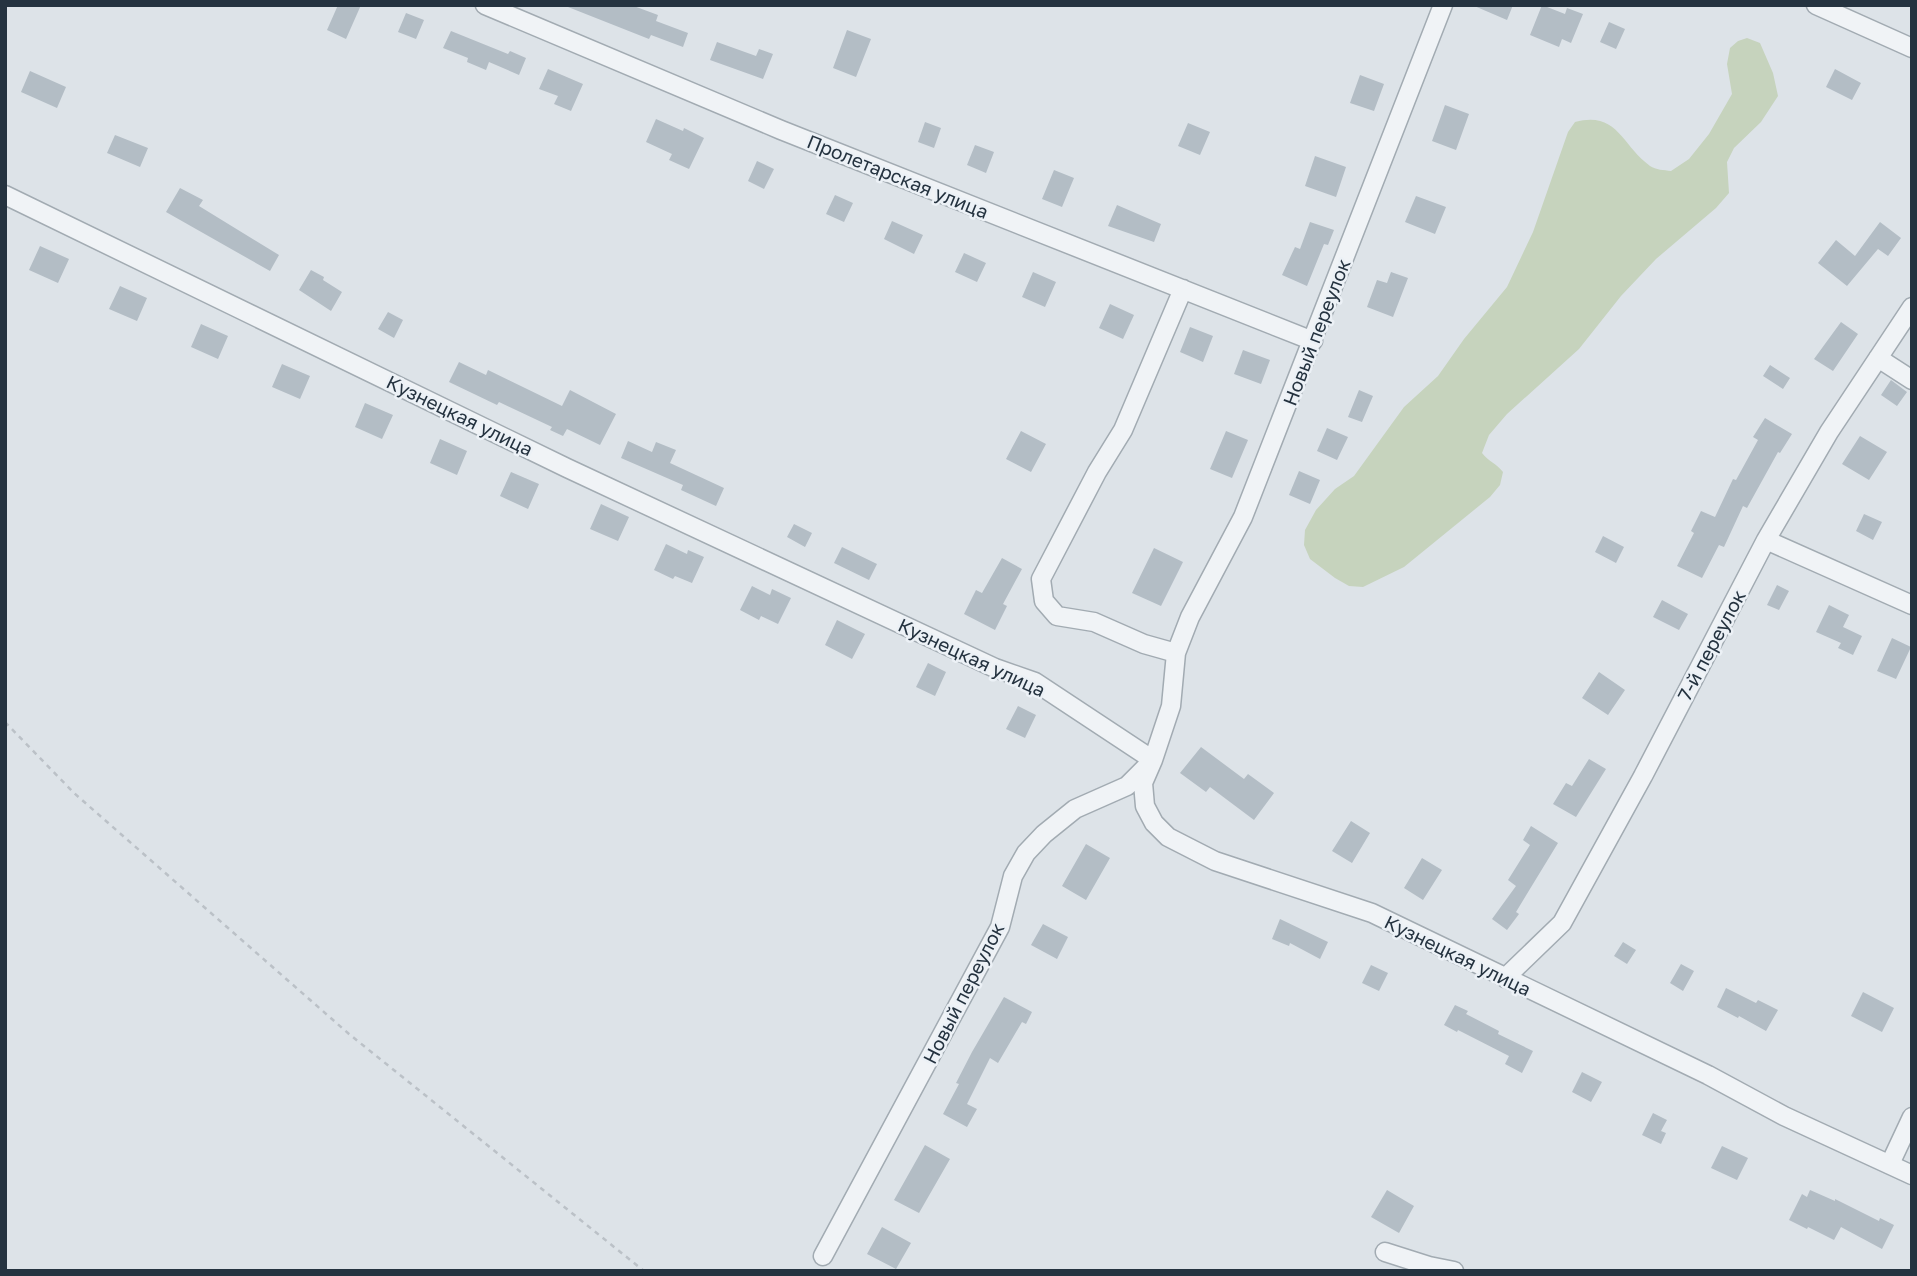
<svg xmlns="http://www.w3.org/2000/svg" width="1917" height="1276" font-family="'Golos Text',sans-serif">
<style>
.green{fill:#c6d3bd}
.building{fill:#b3bdc5}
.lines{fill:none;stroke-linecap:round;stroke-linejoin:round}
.minor-casing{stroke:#a2abb2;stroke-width:21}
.path{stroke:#bbc1c7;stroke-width:2.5;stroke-dasharray:5 5;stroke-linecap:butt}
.minor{stroke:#f0f3f6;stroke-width:18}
.labels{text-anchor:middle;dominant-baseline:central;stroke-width:5;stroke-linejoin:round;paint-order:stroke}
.street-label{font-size:19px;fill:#253340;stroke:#ecf1f6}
</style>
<rect width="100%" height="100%" fill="#dde3e8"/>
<path class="green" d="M1747,38L1760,43L1773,73L1778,96L1761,122L1734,148L1727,162L1729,193L1716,208L1656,259L1621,296L1579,349L1507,414L1489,435L1482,453C1488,461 1497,464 1503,472L1500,485L1490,497L1404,567L1363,587L1349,586L1335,578L1310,559L1304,545L1305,530L1316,510L1335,489L1354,476L1404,407L1438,376L1464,339L1507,287L1533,232L1568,132L1575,122C1618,111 1621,145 1650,166C1656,170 1664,170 1671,171L1689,159L1709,134L1732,94L1727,64L1730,48L1738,41Z"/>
<path class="building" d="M338,5H361L346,39L327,30Z
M568,5H631L658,15L656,21L688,33L683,47L651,35L649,39L568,7Z
M1472,5H1513L1507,20Z
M1542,5L1565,14L1567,8L1583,14L1571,43L1562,39L1559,47L1530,35Z
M406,13L424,20L416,39L398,32Z
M1609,22L1625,29L1616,49L1600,42Z
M847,30L871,39L856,77L833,68Z
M451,31L508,54L510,51L526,58L519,75L489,62L486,70L467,62L468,58L443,48Z
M717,42L756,56L759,49L773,54L763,79L710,60Z
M548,69L583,84L571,111L554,104L558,96L539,89Z
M1835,69L1861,83L1852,100L1826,87Z
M30,71L66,87L57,108L21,92Z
M1360,75L1384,84L1374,111L1350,103Z
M1445,105L1469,114L1456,150L1432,141Z
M656,119L683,131L684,128L704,138L689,169L669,160L672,154L646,142Z
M925,122L941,128L934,148L918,142Z
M1188,123L1210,132L1200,155L1178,146Z
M115,135L148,148L140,167L107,153Z
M975,145L994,152L986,173L967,165Z
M1315,156L1346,167L1336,197L1305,186Z
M757,161L774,169L764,189L748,181Z
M1054,170L1074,178L1062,207L1042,199Z
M180,188L203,200L199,206L279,255L270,271L166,212Z
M835,195L853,203L844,222L826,214Z
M1416,196L1446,207L1435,234L1405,222Z
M1117,205L1161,224L1154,242L1108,226Z
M892,221L923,235L914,254L884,239Z
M1310,222L1334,230L1328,245L1324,244L1307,286L1282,275L1295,247L1300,249Z
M1880,222L1901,238L1888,256L1878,249L1847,286L1818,263L1836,240L1855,256Z
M40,246L69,259L58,283L29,270Z
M964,253L986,263L977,282L955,272Z
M311,270L324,277L323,280L342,292L331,311L299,290Z
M1033,272L1056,282L1045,307L1022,297Z
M1391,272L1408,278L1393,317L1367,307L1377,280L1387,283Z
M120,286L147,298L137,321L109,309Z
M1110,304L1134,315L1123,339L1099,328Z
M388,312L403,320L394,338L378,329Z
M1841,322L1858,334L1833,371L1814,359Z
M201,324L228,336L218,359L191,347Z
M1190,327L1213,336L1203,362L1180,352Z
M1243,350L1270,360L1261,384L1234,374Z
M459,362L486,375L488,370L562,406L570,390L616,414L600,445L567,429L563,436L550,430L552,427L499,402L497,405L449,382Z
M282,364L310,376L300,399L272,387Z
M1770,365L1790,378L1783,389L1763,376Z
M1891,380L1907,392L1897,406L1881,395Z
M1359,390L1373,396L1362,422L1348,417Z
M365,403L393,415L382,439L355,427Z
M1765,418L1792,434L1780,453L1778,452L1747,508L1743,506L1724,547L1719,545L1702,578L1677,566L1694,533L1691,531L1701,511L1715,517L1733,479L1736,480L1758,440L1753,437Z
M1327,428L1348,437L1337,460L1317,451Z
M1021,431L1046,444L1031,472L1006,459Z
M1226,431L1248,440L1232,478L1210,469Z
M1860,436L1887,452L1869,480L1842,464Z
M440,439L467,451L457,475L430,463Z
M628,441L652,452L656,442L676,450L670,463L724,488L716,506L681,490L683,485L621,458Z
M1299,471L1320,480L1310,504L1289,495Z
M511,472L539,484L528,509L500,496Z
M601,504L629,517L618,541L590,529Z
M1864,514L1882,522L1873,540L1856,531Z
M794,524L812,533L805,547L787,537Z
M1603,536L1624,547L1616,563L1595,552Z
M666,544L687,554L688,550L704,557L692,583L675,576L673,579L654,570Z
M842,547L877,564L869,580L834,563Z
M1154,548L1183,562L1161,606L1132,593Z
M1002,558L1022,569L1003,604L1007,606L995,630L964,614L976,590L982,593Z
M1777,585L1789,591L1779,610L1767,605Z
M752,586L770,595L772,589L791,598L778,624L761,616L759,620L740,610Z
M1662,600L1688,614L1679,630L1653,617Z
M1829,605L1849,615L1843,627L1862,636L1853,655L1838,648L1841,643L1816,632Z
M837,620L865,634L852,659L825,645Z
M1892,638L1911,647L1896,679L1877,671Z
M928,663L946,672L935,696L916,687Z
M1599,672L1625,690L1608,715L1582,698Z
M1018,706L1036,715L1025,738L1006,729Z
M1201,747L1244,779L1248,774L1274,793L1254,820L1210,787L1206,792L1180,773Z
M1589,759L1606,769L1576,817L1553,804L1566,783L1572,786Z
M1351,821L1370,833L1352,863L1332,851Z
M1531,826L1558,843L1516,912L1519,914L1507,930L1492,919L1516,886L1508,880L1530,845L1523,840Z
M1086,844L1110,858L1086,900L1062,886Z
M1422,858L1442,870L1423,900L1404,888Z
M1280,919L1328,942L1320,959L1290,943L1289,946L1272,939Z
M1043,924L1068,937L1057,959L1031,945Z
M1623,942L1636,950L1627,964L1614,956Z
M1681,964L1694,971L1683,991L1670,983Z
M1371,965L1388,973L1379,991L1362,983Z
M1726,988L1756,1003L1758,1000L1778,1010L1766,1031L1739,1016L1738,1018L1717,1007Z
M1863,992L1894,1008L1882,1032L1851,1016Z
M1004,997L1032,1012L1026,1024L1022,1022L998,1063L990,1058L967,1104L977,1109L967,1127L943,1114L959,1084L956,1083L972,1052Z
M1455,1005L1468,1011L1466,1014L1499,1031L1498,1034L1533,1051L1522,1073L1505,1064L1509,1056L1458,1030L1457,1032L1444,1025Z
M1582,1072L1602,1082L1591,1102L1572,1092Z
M1653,1113L1667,1120L1661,1131L1666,1133L1661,1144L1642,1135Z
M925,1145L950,1159L919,1213L894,1200Z
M1722,1146L1748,1158L1737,1180L1711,1168Z
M1387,1190L1414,1206L1399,1233L1371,1217Z
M1810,1190L1835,1201V1199L1879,1221L1880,1218L1894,1225L1882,1249L1841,1227L1834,1240L1808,1227L1807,1229L1789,1220L1802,1194L1807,1197Z
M882,1227L911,1243L896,1269L867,1254Z"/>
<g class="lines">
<defs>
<path id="minor" d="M485,5L781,130L1313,341
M1816,5L1912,48
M5,195L567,468L995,668L1035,682L1153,760L1143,783L1145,806L1154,823L1168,837L1215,861L1372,913L1708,1075L1784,1116L1912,1175
M1878,358L1912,380
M1766,540L1912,605
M1176,653L1144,644L1094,622L1057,616L1044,601L1041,579L1097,472L1123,430L1183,289
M1505,978L1562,923L1643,776L1766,540L1829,432L1912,307
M1890,1164L1912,1117
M1385,1252L1429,1266L1454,1271
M823,1256L1000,927L1013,876L1026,853L1044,834L1075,809L1127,786L1153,760L1171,706L1176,653L1190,617L1243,517L1443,5"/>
</defs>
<use href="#minor" class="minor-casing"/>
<path class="path" d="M5,722L74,793L349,1034L644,1271"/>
<use href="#minor" class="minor"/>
</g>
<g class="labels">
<g class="street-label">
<text transform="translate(898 176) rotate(22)">Пролетарская улица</text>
<text transform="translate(1316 332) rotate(-69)">Новый переулок</text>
<text transform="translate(460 415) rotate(26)">Кузнецкая улица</text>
<text transform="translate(1711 645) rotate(-62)">7-й переулок</text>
<text transform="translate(972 657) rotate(25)">Кузнецкая улица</text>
<text transform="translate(1458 955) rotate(26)">Кузнецкая улица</text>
<text transform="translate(963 993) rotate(-63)">Новый переулок</text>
</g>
</g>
<rect width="1917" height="1276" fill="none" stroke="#253340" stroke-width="14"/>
</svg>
